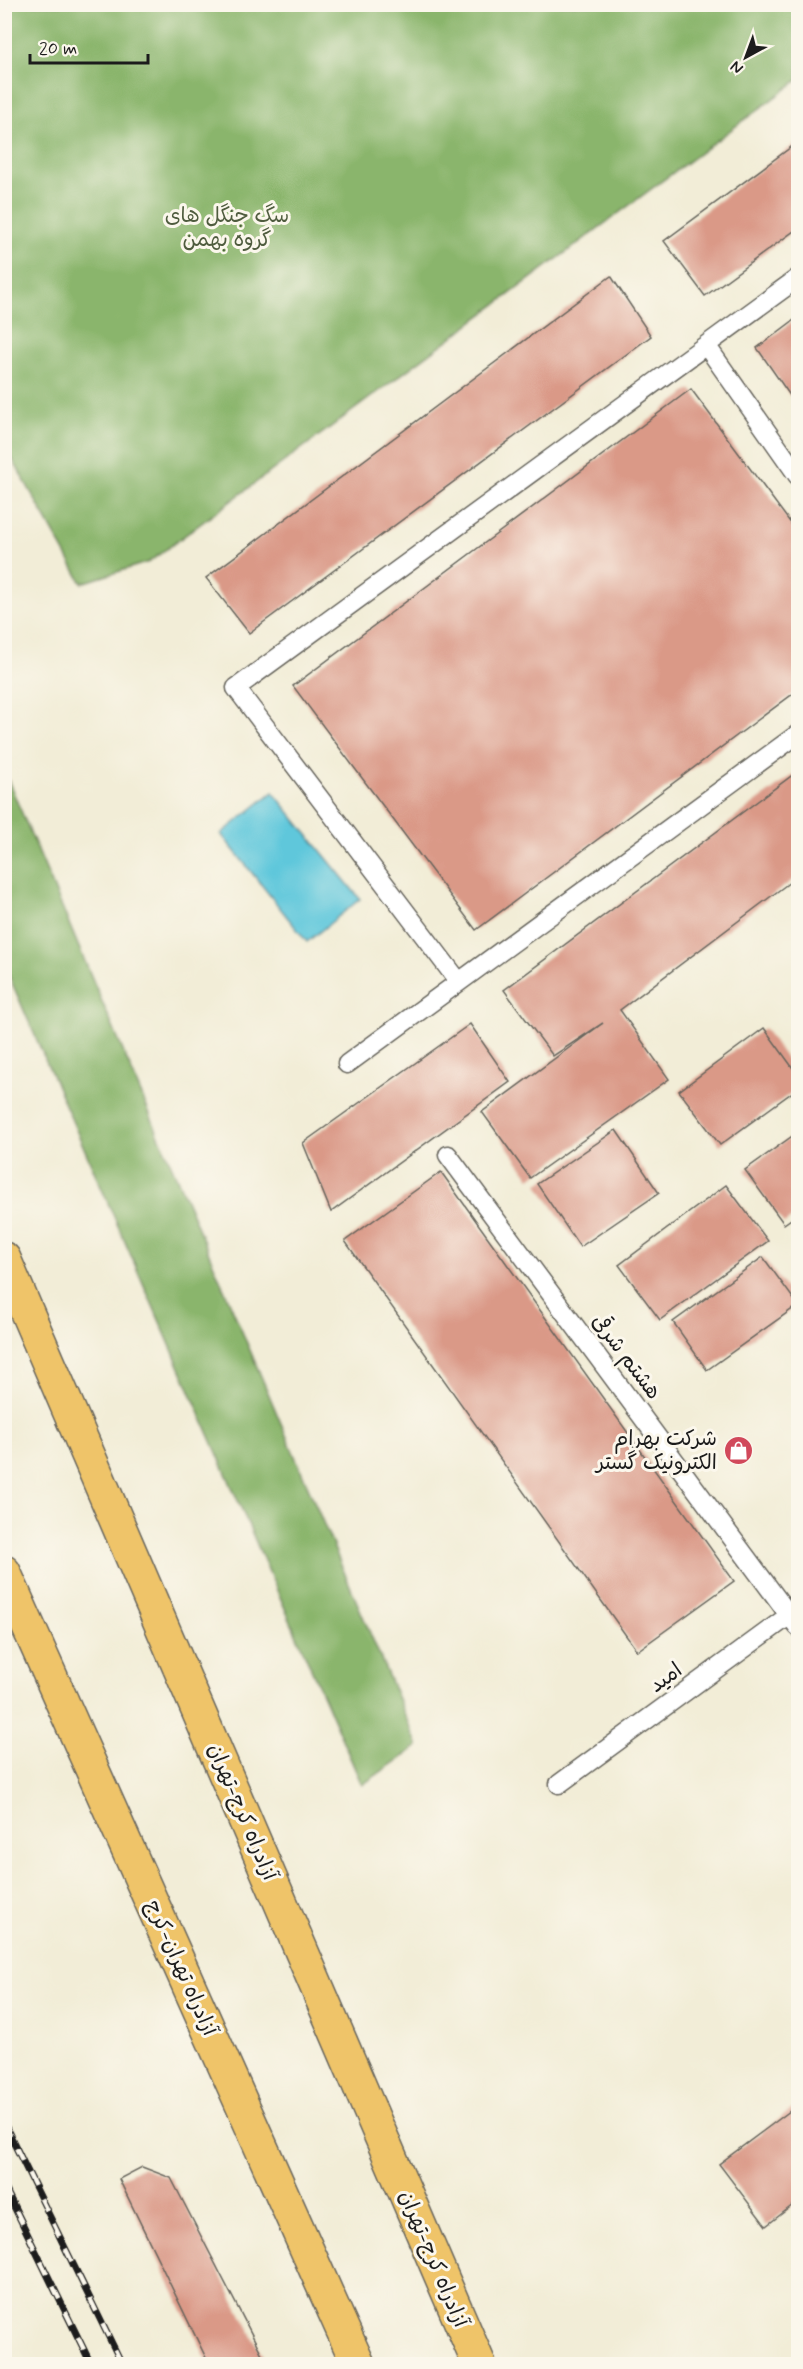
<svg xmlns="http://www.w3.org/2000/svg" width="803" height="2369" font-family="Mynerve,'Playpen Sans Arabic',sans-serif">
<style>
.forest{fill:#8ab56c;stroke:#536844;stroke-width:1.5}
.water{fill:#5ec7db;stroke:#3d727c;stroke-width:1.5}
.building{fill:#da9987}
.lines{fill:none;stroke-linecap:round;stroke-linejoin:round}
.lane-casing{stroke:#67655d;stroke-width:21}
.highway-casing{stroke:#67655d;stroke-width:36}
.lane{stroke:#fff;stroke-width:18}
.highway{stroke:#efc469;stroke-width:33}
.rail-casing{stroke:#1c1c1c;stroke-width:7}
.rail{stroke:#fbf7ec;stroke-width:4.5;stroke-dasharray:14;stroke-linecap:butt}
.labels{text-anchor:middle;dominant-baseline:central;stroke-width:6;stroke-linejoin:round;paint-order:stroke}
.park-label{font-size:21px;fill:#4f5c3e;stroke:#fbf7ec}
.street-label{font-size:21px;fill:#1c1c1c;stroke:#fbf7ec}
.poi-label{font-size:21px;fill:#1c1c1c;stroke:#fbf7ec;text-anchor:end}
</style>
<rect width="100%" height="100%" fill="#fbf7ec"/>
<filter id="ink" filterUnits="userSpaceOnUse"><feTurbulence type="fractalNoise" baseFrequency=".0167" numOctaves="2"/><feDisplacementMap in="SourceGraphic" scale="12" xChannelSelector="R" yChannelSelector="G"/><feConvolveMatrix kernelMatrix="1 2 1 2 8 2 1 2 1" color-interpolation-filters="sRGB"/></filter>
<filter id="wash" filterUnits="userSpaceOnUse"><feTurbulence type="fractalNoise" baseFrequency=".008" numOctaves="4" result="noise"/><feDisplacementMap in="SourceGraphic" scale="24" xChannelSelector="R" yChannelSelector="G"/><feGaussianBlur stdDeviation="1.35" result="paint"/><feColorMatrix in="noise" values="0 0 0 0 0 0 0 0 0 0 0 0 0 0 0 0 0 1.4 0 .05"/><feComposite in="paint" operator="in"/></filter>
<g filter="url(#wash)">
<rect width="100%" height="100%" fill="#f2edd7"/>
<path class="forest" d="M4,5H798V80L149,562L82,583L5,446Z
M5,773L418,1746L362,1785L5,967Z"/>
<path class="water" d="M273,792L360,899L307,942L221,834Z"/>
<g id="blocks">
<path class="building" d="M798,142V228L705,296L664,241Z
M611,276L651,336L249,633L206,578Z
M798,317V407L757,348Z
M691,389L798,533V690L476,930L293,686Z
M798,771V876L620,1010L669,1079L530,1178L482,1112L603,1023L553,1056L504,990Z
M470,1024L510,1082L331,1212L303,1143Z
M764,1028L798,1075V1088L720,1145L679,1091Z
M616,1130L659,1193L580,1247L537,1184Z
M798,1132V1214L784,1224L745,1170Z
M441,1172L734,1581L637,1651L345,1241Z
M726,1185L768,1241L660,1320L619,1265Z
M763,1257L798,1305L707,1370L673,1322Z
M798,2105V2201L766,2226L719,2164Z
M142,2167L171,2178L267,2364H209L119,2179Z"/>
</g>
</g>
<g filter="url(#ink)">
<use href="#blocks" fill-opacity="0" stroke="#67655d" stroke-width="1.5"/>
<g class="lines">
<defs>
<path id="lane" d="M706,345L798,476
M459,982L236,688L798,278
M347,1064L798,734
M448,1155L798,1627
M559,1784L798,1609"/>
<path id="highway" d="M4,1259L479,2364
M4,1572L358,2364"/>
</defs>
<use href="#lane" class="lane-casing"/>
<use href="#highway" class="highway-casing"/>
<use href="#lane" class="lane"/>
<use href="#highway" class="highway"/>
<defs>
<path id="rail" d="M4,2123L122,2364
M4,2186L91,2364"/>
</defs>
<use href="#rail" class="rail-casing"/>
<use href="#rail" class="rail"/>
</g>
</g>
<defs>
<symbol id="shop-disc" viewBox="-11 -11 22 22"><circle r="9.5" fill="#d1495b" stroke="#fbf7ec"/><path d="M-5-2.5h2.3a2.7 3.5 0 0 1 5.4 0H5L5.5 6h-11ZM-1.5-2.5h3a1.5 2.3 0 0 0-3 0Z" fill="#fff"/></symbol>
</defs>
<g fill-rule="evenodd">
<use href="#shop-disc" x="722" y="1434" width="33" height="33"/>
</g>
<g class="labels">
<g class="park-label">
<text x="227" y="216">سگ جنگل های<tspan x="227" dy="24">گروه بهمن</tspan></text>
</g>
<g class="street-label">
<text transform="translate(626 1357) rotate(53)">هشتم شرقی</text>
<text transform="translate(666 1678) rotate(-36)">امید</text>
<text transform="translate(242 1812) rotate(67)">آزادراه کرج-تهران</text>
<text transform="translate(181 1968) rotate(66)">آزادراه تهران-کرج</text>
<text transform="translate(433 2259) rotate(67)">آزادراه کرج-تهران</text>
</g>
<g class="poi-label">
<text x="717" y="1439">شرکت بهرام<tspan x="717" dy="24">الکترونیک گستر</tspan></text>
</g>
</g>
<rect width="803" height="2369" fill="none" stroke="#fbf7ec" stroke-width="24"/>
<g transform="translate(746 57) rotate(221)" stroke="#fbf7ec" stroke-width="4.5" paint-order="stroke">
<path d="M0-4.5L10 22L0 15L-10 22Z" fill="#1c1c1c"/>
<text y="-9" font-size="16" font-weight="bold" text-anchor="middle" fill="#1c1c1c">N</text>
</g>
<path d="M30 54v9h118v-9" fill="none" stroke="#1c1c1c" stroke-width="3"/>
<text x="39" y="54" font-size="18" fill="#1c1c1c" stroke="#fbf7ec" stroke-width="4.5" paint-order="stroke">20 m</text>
</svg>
